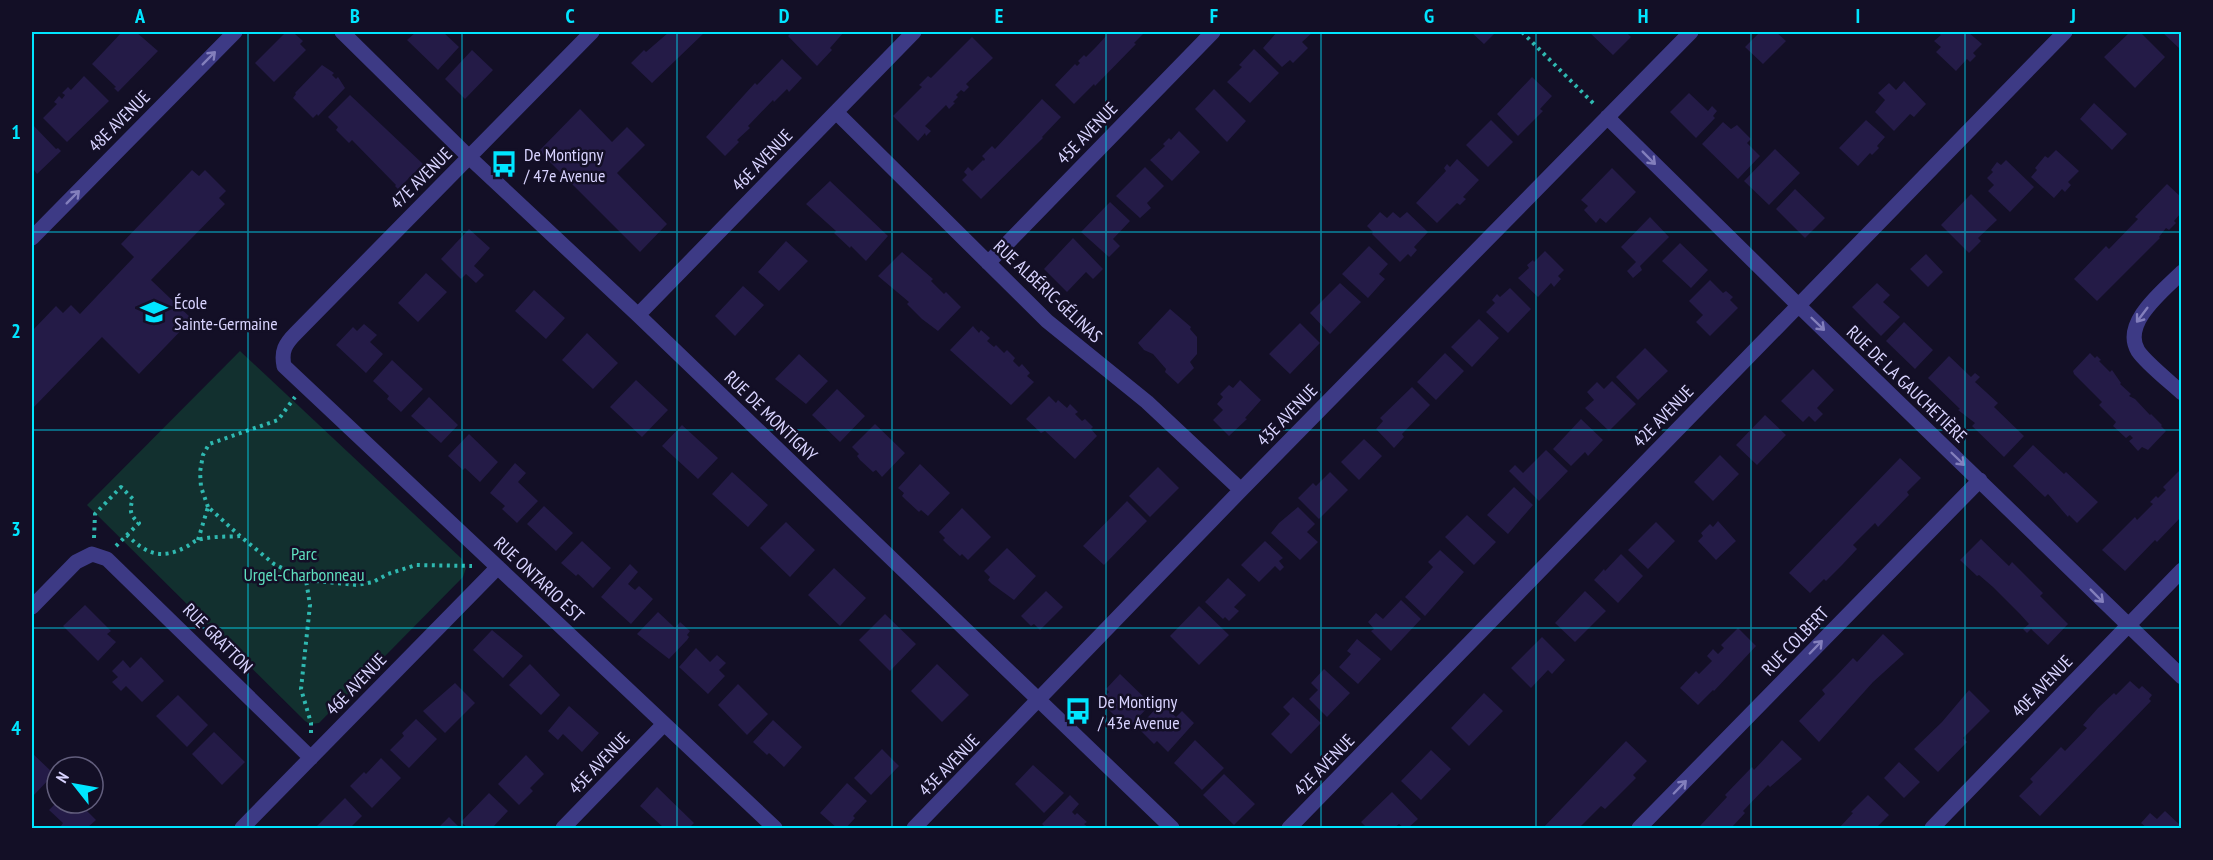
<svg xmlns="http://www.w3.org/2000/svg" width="2213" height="860" font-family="'PT Sans Narrow',sans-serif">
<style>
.green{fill:#12302f}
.building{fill:#241b47}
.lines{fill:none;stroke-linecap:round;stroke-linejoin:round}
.path{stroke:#2fb8b0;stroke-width:4;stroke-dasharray:3 4.5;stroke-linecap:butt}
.minor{stroke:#3d3a85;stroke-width:15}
.oneway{stroke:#837fbc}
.grid{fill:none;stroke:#00e5ff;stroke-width:1.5;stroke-opacity:0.55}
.labels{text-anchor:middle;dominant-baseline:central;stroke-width:5;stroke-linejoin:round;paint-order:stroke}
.street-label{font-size:18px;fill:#d9d4ff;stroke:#130f26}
.poi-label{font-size:18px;fill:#d9d4ff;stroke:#130f26;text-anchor:start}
.park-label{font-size:18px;fill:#5fe0c0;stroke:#130f26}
.neatline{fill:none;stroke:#00e5ff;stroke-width:2}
.grid-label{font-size:20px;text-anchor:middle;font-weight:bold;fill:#00e5ff}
</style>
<rect width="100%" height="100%" fill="#130f26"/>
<path class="green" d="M240,351L462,559L466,568L463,577L319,723L310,724L305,721L87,505Z"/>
<path class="building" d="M122,32H136L158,51L118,92L114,88L116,87L92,64Z
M286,32L295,34L303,41L300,44L306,50L274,82L255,63Z
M416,32H443L459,47L438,70L407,40Z
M669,32H702L704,33L652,83L631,63L644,50L646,52Z
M792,32H844L830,48L832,50L817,66L788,36Z
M1107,32H1145L1134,43L1136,44L1095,86L1094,84L1074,104L1055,85L1075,64L1077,66L1080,63L1078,61L1084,55L1086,57L1096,47L1107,35L1105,33Z
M1277,32H1313L1302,42L1308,48L1293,63L1290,60L1282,67L1263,48Z
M1471,32H1496L1484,44Z
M1589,32H1626L1631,37L1613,55Z
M1760,32H1776L1786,41L1763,64L1745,47Z
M1937,32H1968L1982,44L1973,53L1976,56L1970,62L1967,59L1956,71L1936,52L1941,47L1934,41L1941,35Z
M2130,32H2140L2165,57L2135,88L2104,57Z
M2162,32H2181V47L2180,49Z
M972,37L993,58L966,84L969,87L964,92L961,90L956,95L958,97L953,102L955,103L949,109L946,105L925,126L931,131L926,136L925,133L918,141L893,116L922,87L919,85L928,76L931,78Z
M1254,49L1279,73L1250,103L1227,82L1242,67L1239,65Z
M472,50L493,70L465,99L445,79Z
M782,59L802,78L789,92L787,89L774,102L773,100L748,126L750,128L737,140L739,142L725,156L706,137L755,83L757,85Z
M322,65L334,73L332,75L336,79L338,77L345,88L318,116L317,114L313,118L293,98L296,94L295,93Z
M84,76L109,101L67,142L43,118L57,104L54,102L59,96L62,99L65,95L62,93L68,87L71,90Z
M1532,77L1552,96L1540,109L1543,111L1518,136L1497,114Z
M1904,81L1926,104L1914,117L1910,114L1894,131L1875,112L1885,100L1878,93L1889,83L1896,90Z
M1214,89L1246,121L1227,142L1195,109Z
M1689,93L1708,111L1712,106L1717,111L1713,116L1715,118L1696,138L1670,112Z
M350,95L423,164L398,189L395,186L396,185L352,140L349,143L336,130L338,127L328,117Z
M1042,99L1061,117L1042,137L1043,138L981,199L962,180L967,175L964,172L968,167L972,171L983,160L984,161L985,159L982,156L992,146L995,149Z
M2094,103L2127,134L2112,150L2080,119Z
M580,109L612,142L627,127L645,145L617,173L667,224L640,252L539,151Z
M1491,120L1513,142L1488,167L1466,145Z
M1866,120L1885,137L1877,146L1879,148L1872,155L1870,153L1858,166L1839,148Z
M1723,122L1731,129L1737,125L1751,139L1747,143L1760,156L1738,179L1702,144Z
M32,124L56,149L58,148L61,151L37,174L32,167Z
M1179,131L1200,152L1172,181L1150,160L1165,146L1163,144L1169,138L1171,140Z
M1775,149L1800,173L1769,205L1744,181Z
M2056,150L2079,171L2068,182L2071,185L2065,192L2062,189L2054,198L2031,177L2037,170L2035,168L2045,156L2048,158Z
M1457,159L1479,180L1463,197L1466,199L1460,205L1457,203L1437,223L1416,203L1446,171L1444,168L1447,164L1450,167Z
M2006,160L2034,187L2010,212L1988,191L1994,185L1987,178L1993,172L1991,170L1997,162L2001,165Z
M1145,167L1164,186L1147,203L1151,208L1140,218L1116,196Z
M1612,168L1636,192L1606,223L1600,218L1596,223L1584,210L1588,206L1581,200Z
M192,170L199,176L205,170L226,191L219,198L225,204L151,280L192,319L139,374L102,337L32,409V331L56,306L63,313L71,305L80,314L134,257L121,244Z
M830,181L888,236L866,261L851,246L850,248L834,233L836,231L806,204Z
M2167,184L2181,197V213L2174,221L2176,223L2169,230L2166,228L2159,237L2160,238L2097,301L2074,279L2106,246L2109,249L2138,219L2135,217Z
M1795,189L1825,218L1805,238L1776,209Z
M1971,194L1997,220L1978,238L1981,241L1969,253L1941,225Z
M1110,202L1130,221L1113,239L1120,246L1109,257L1081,232Z
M1380,212L1387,218L1393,212L1400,218L1407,212L1428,232L1414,247L1417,250L1411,257L1408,254L1400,262L1372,234L1373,232L1367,226Z
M1650,217L1669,237L1640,266L1642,270L1633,278L1627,271L1636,262L1621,247Z
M469,229L490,248L474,266L484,275L476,283L466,274L461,279L441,259Z
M1073,238L1103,269L1093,279L1086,272L1067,292L1044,269Z
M786,241L808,261L779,291L758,272Z
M1680,243L1708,270L1691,288L1662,261Z
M1369,246L1388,264L1379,274L1385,279L1368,298L1342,274Z
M1545,251L1564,270L1558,276L1561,279L1554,287L1551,283L1538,297L1518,278L1529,268L1527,265L1533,260L1534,262Z
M902,252L933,279L931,281L944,294L946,292L961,307L938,331L922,319L907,304L909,302L878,276Z
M1926,254L1943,272L1928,287L1910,269Z
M426,273L447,292L418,322L398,303Z
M1710,280L1723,293L1726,291L1733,297L1730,300L1738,308L1710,336L1696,322L1703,315L1689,301Z
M1340,283L1361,302L1330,334L1310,313Z
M1877,283L1890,295L1883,302L1900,317L1881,336L1852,307Z
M743,286L764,305L735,336L715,316Z
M1510,288L1531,309L1508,333L1486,312L1495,303L1492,300L1497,294L1500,297Z
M534,290L565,318L546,339L515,311Z
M1170,309L1191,327L1190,329L1197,337V354L1190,362L1194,368L1178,384L1165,372L1166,369L1153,354L1144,350L1138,343Z
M1479,319L1499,338L1472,367L1451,347Z
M1904,322L1933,350L1915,369L1886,341Z
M1300,323L1320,343L1290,374L1269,354Z
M364,324L377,335L370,342L383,354L366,373L336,345L353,327L357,331Z
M973,326L979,333L981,330L990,338L987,341L994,347L996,345L1004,353L1007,350L1015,358L1013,361L1019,367L1022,364L1030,373L1027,376L1034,382L1011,405L950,350Z
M587,333L618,363L593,389L562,360Z
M1645,348L1668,371L1638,400L1616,377Z
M1445,353L1464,371L1436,400L1417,382Z
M2090,353L2095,358L2097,356L2101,360L2099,361L2110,372L2112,370L2121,383L2120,384L2131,394L2129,396L2135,399L2150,415L2151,414L2162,425L2161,426L2166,431L2148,450L2142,447L2138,451L2129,441L2133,438L2130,435L2126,438L2113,426L2116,422L2099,405L2102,402L2074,374L2073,371Z
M799,354L828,381L806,404L775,379Z
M1949,356L1971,377L1975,373L1980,377L1975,382L1998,403L1994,407L2024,436L2004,457L1972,426L1975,423L1958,410L1960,409L1928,378Z
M392,360L423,389L401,412L387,399L389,396L373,381Z
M1813,369L1834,390L1817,408L1823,414L1815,422L1809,416L1803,422L1781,401Z
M636,380L668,410L642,437L610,407Z
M1240,380L1261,400L1245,418L1247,419L1229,436L1213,420L1223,410L1217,404L1223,397L1220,394L1229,385L1233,388Z
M1612,381L1636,404L1609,431L1585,408L1594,400L1587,392L1597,382L1604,389Z
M1412,387L1430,405L1402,434L1404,437L1394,448L1376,429L1383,421L1380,418Z
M837,389L865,416L840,442L812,415Z
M1049,396L1056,403L1058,400L1067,408L1070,404L1078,412L1075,414L1082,421L1085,419L1093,427L1091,429L1097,436L1075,459L1045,431L1041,433L1026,419Z
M429,397L458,425L441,443L411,416Z
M1765,415L1786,435L1757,465L1736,445Z
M1581,419L1603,440L1588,456L1585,452L1571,466L1553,449Z
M875,424L905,453L882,477L876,470L873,472L860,460L857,456L859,454L852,447Z
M682,425L718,458L698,479L662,446Z
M469,434L498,462L480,482L465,468L463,470L448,456Z
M1364,439L1382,456L1359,480L1341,462Z
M2033,445L2064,474L2066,472L2098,502L2077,523L2069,515L2068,517L2048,494L2045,497L2013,466Z
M1546,450L1568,471L1539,501L1509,471L1515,465L1523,473Z
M1720,455L1739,474L1713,501L1694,482Z
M1900,458L1921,478L1907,492L1909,495L1878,527L1875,523L1853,545L1857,549L1842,565L1826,581L1824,579L1810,593L1789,573Z
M515,463L526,473L518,482L538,501L517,523L502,509L505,506L490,493Z
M920,464L950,493L928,516L921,510L919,512L906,500L902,496L904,493L898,488Z
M1158,467L1179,488L1150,517L1129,496Z
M2181,469V517L2157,542L2155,540L2125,571L2102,550L2135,517L2137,520L2153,504L2150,502L2156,496L2158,498L2166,490L2163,487Z
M732,472L768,505L748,527L712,494Z
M1330,472L1348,490L1319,519L1298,498L1313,483L1316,486Z
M1514,487L1533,505L1508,534L1487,515Z
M1127,501L1147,521L1104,565L1083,546Z
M544,506L573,533L556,551L527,524Z
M1298,507L1315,524L1307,532L1318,542L1300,560L1271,533L1279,523Z
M962,508L991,537L968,560L962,554L960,556L947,544L943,540L945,538L939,532Z
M1467,515L1496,542L1474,565L1445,537Z
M1718,521L1736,541L1716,560L1698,541L1703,536L1701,533L1710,524L1713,527Z
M786,522L815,550L790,577L760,548Z
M1656,522L1675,541L1648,569L1628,550Z
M1981,539L2009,566L2012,562L2043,593L2040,596L2068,624L2048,645L2031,629L2027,633L2023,629L2029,624L2020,614L1993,587L1979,575L1977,576L1960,560Z
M582,541L611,568L593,588L578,574L576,576L561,563Z
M1265,541L1283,558L1279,561L1284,567L1280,571L1275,566L1259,582L1241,565Z
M1007,548L1036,576L1014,600L992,584L988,580L990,577L984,571Z
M1440,550L1464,572L1425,616L1405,597L1433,567L1428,562Z
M1621,554L1643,576L1618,603L1594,580L1604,569L1605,571Z
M630,564L638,572L628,584L635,590L639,586L653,599L631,624L601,597Z
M834,568L866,598L840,626L808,595Z
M1228,578L1246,595L1234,607L1239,611L1229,621L1225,617L1223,619L1205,602Z
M1046,591L1063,607L1040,630L1034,624L1031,626L1021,616Z
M1585,591L1606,611L1575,642L1555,623Z
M1401,600L1421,619L1391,651L1371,631L1374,629L1368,622L1376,613L1383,619Z
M85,605L111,631L107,634L116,642L98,661L63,626Z
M1199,606L1229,635L1199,665L1170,636Z
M658,612L675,628L680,622L690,631L687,635L689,637L687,640L669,659L637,634Z
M885,614L916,644L890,671L859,640Z
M1738,628L1756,646L1714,691L1713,690L1698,705L1680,688L1696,671L1699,674L1712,661L1707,656L1713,649L1718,654L1724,648L1721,645Z
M492,630L523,656L503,678L473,650Z
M1883,634L1904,654L1873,682L1819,742L1799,721L1825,694L1822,690L1837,675L1853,658L1857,662Z
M1542,637L1565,660L1552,674L1548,670L1531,688L1511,668Z
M1357,639L1381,659L1358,684L1339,667L1351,654L1347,651Z
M696,648L710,662L717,655L726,663L719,670L725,676L708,694L679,667Z
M141,657L164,681L142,702L126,686L121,691L112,682L118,677L112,671L123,660L130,668Z
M530,664L560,695L541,715L509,685Z
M937,664L969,695L942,722L911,691Z
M1324,669L1350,693L1327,717L1309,699L1318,690L1311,683Z
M1120,674L1151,704L1131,725L1123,718L1120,721L1108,709L1111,706L1103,698L1109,692L1106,689Z
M2130,681L2139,689L2142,686L2152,695L2149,699L2151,701L2040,816L2019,796L2033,782L2030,779L2059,749L2061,747L2065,751L2087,728L2083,725L2098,708L2114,693L2116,695Z
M455,683L475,703L445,733L423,711Z
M738,684L768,714L747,735L718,705Z
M1969,690L1990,711L1963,738L1967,742L1938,772L1914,749L1942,722Z
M1484,693L1503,711L1469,746L1451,728Z
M178,695L208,725L187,747L156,716Z
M1293,697L1321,723L1291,754L1271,734L1290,714L1283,707Z
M1161,703L1176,717L1182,711L1194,723L1168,752L1157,741L1154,744L1138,728Z
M569,706L599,733L582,752L563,734L558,740L548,731Z
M416,719L437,739L409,768L390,750L404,736L402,733Z
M773,720L802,747L784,767L769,753L767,755L753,742Z
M214,732L245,762L222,785L192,754Z
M1195,740L1224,768L1202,790L1174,763Z
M1782,740L1802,759L1770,787L1768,785L1743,811L1745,813L1732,827L1733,828H1701L1699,827L1727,797L1725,795L1752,767L1754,770Z
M1626,741L1647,761L1633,775L1636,778L1605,809L1601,806L1579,828H1543Z
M882,749L899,766L871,795L854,778Z
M1431,750L1451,769L1421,800L1401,781Z
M32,753L54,774L33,796L32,794Z
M526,755L544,774L530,788L533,791L519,805L498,784Z
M381,758L401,778L372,808L350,786L364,772L366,774Z
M1899,762L1920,782L1904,798L1884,778Z
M1033,765L1064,793L1044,813L1015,784Z
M1224,774L1255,804L1234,825L1203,795Z
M847,783L867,801L853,816L855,818L846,828H837L820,813Z
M657,787L694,823L689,828H664L640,806Z
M1392,792L1418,819L1408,828H1404L1399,824L1394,828H1367L1361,822Z
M489,793L508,811L494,826L497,828H468L461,822Z
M1070,795L1079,804L1072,812L1075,815L1077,813L1087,822L1084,824L1089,828H1041L1044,826L1042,824Z
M1868,795L1889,815L1876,828H1839L1853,813L1851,812Z
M345,798L362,816L350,828H318L316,827Z
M56,803H79L96,820L87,828H63L61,826L63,823L49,810Z
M2165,811L2181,826V828H2147L2141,823L2150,813L2157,819Z
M449,817L460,828H438Z"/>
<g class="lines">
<path class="path" d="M1522,32L1596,106
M208,507L201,487L200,472L203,455L209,444L278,420L295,397
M94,538L95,514L121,487L133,499C129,509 130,516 139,523L127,535
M198,540L208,507L240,536
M116,546L127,535C146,554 161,560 186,547C190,545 194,541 198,540C210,536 227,537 240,536L274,564L306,580
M311,733V723L301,689L310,605L306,580L357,585L373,582L388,574L416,565L472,566"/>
<path class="minor" d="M342,32L469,157L638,315L1172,828
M592,32L296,333C285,344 281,351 284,366L775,828
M836,112L1047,321L1147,402L1241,490
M1607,117L1798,305L2182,677
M32,238L235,32
M988,263L1213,32
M2182,272C2164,290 2121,323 2138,351C2146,363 2170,382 2182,393
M638,315L914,32
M32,607L76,562L92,554L107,559L311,758
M242,828L498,567
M563,828L664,724
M914,828L1241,490L1691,32
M1289,828L2065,32
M1639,828L1980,480
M1932,828L2182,570"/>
</g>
<defs><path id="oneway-shaft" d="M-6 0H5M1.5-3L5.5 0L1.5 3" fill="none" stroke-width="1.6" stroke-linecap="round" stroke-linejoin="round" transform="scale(1.5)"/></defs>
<g class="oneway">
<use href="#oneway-shaft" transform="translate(209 58) rotate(-45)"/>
<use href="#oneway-shaft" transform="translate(1649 158) rotate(45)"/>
<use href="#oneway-shaft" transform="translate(73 197) rotate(-45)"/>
<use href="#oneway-shaft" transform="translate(2142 315) rotate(127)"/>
<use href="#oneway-shaft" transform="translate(1818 324) rotate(44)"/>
<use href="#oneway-shaft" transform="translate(1958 459) rotate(44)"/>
<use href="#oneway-shaft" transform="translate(2097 596) rotate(45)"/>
<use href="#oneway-shaft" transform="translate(1816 647) rotate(-46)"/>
<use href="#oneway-shaft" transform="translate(1680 787) rotate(-46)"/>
</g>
<path class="grid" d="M248,32V828M462,32V828M677,32V828M892,32V828M1106,32V828M1321,32V828M1536,32V828M1751,32V828M1965,32V828M32,232H2182M32,430H2182M32,628H2182"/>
<defs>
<symbol id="bus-bare" viewBox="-9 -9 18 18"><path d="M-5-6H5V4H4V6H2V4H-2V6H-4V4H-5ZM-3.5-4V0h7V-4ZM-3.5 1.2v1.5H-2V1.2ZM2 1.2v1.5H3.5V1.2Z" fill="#00e5ff" stroke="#130f26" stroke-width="2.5" paint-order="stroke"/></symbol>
<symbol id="school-bare" viewBox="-9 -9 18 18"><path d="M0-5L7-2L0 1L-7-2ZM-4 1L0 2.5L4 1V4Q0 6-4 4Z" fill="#00e5ff" stroke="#130f26" stroke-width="2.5" paint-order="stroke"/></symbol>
</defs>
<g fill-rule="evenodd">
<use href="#bus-bare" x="485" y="145" width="38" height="38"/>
<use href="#school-bare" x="135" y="293" width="38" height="38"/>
<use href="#bus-bare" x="1059" y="692" width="38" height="38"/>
</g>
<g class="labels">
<g class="street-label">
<text transform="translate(119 121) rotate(-45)">48E AVENUE</text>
<text transform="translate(1087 133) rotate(-46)">45E AVENUE</text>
<text transform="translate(762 160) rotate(-46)">46E AVENUE</text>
<text transform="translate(421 178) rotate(-45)">47E AVENUE</text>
<text transform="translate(1048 291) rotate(43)">RUE ALBÉRIC-GÉLINAS</text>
<text transform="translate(1907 384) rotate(44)">RUE DE LA GAUCHETIÈRE</text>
<text transform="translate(1287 415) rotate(-46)">43E AVENUE</text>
<text transform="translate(771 416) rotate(44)">RUE DE MONTIGNY</text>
<text transform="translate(1663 416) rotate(-46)">42E AVENUE</text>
<text transform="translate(539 579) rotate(43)">RUE ONTARIO EST</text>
<text transform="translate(218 638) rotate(45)">RUE GRATTON</text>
<text transform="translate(1795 641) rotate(-46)">RUE COLBERT</text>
<text transform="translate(356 684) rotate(-46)">46E AVENUE</text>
<text transform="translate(2042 686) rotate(-46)">40E AVENUE</text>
<text transform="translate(599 763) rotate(-46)">45E AVENUE</text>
<text transform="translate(949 765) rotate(-46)">43E AVENUE</text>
<text transform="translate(1324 765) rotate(-46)">42E AVENUE</text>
</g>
<g class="poi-label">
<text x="524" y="154">De Montigny<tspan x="524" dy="21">/ 47e Avenue</tspan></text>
<text x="174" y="302">École<tspan x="174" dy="21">Sainte-Germaine</tspan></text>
<text x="1098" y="701">De Montigny<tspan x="1098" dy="21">/ 43e Avenue</tspan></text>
</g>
<g class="park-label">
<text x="304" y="553">Parc<tspan x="304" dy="21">Urgel-Charbonneau</tspan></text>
</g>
</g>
<rect width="2213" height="860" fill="none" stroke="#130f26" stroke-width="66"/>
<g transform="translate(75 785) rotate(301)"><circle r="28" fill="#130f26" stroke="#625e7d" stroke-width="1.5"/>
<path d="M0-4.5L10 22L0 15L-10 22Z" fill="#00e5ff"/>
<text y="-9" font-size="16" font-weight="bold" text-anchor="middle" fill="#d9d4ff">N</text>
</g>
<rect x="33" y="33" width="2147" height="794" class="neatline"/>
<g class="grid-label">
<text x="140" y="23">A</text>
<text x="355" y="23">B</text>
<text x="570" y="23">C</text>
<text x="784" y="23">D</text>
<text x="999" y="23">E</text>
<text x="1214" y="23">F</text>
<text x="1429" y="23">G</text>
<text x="1643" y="23">H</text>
<text x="1858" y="23">I</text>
<text x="2073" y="23">J</text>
<text x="16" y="139">1</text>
<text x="16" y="338">2</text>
<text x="16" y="536">3</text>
<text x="16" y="735">4</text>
</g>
</svg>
